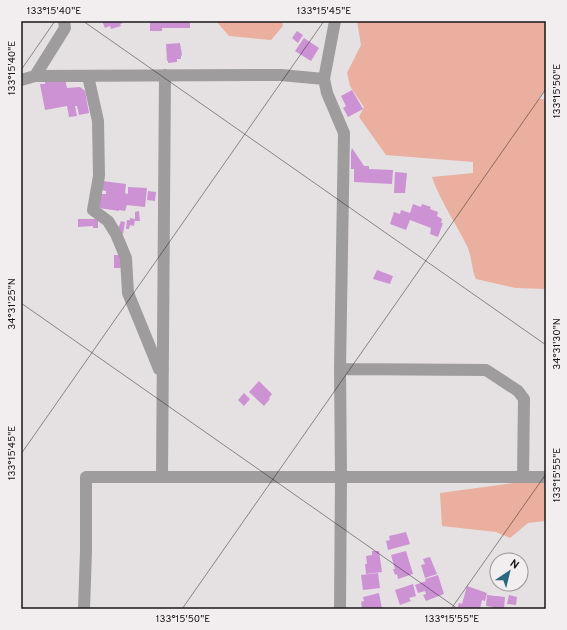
<svg xmlns="http://www.w3.org/2000/svg" width="567" height="630" font-family="Overpass,sans-serif">
<style>
.green{fill:#eaaf9e}
.building{fill:#cc92d4}
.lines{fill:none;stroke-linecap:round;stroke-linejoin:round}
.street{stroke:#9e9c9c;stroke-width:12}
.ticks{fill:none;stroke:#181717;stroke-width:1;stroke-opacity:0.45}
.neatline{fill:none;stroke:#181717;stroke-width:1.5}
.ticks-label{font-size:10px;text-anchor:middle;fill:#181717}
</style>
<rect width="100%" height="100%" fill="#e5e0e2"/>
<path class="green" d="M216,21H282L283,26L271,40L229,36Z
M357,21H546V89L539,99H546V289L516,288L476,279C471,268 472,256 467,246C456,223 440,201 432,177L473,173V162L386,155L359,117L364,107L350,86L347,73L361,45Z
M520,482L546,483V521L528,523L510,538L496,532L442,526L440,493Z"/>
<path class="building" d="M102,21H122L123,23L120,24L121,26L111,29L110,26L105,28Z
M150,21H190V28H162V31H150Z
M297,31L303,35L298,43L292,38Z
M304,38L319,48L311,61L295,51Z
M180,43L182,55L181,56V59H177V62L168,63V61H167L166,44Z
M65,79L67,88L80,87L85,91L89,113L79,115L77,106H75L77,116L69,117L67,106L45,110L40,84H45V82Z
M352,90L363,109L348,117L343,108L346,106L341,96Z
M352,148L364,166H369V169L393,170L392,184L354,182V169H351V152Z
M395,172L407,173L405,193H394Z
M103,181L126,184L125,193L128,194V187L147,188L145,207L127,205L125,211L119,210V211L99,208L101,194H106V191L102,190Z
M148,191L156,192L155,201L147,200Z
M413,204L421,207L422,204L431,207L430,209L438,212L437,216L442,219L441,223H443L438,237L430,234L431,228L410,220L406,230L390,224L394,212L400,214L401,210L410,213Z
M139,211L140,221H135V212Z
M130,218L135,219L134,226L130,225L129,229H126L127,220H130Z
M78,219H98V228H93V226L78,227Z
M121,221L125,222L123,234L121,233V230L118,229Z
M114,255H123V268H114Z
M377,270L393,276L390,284L373,279Z
M259,381L272,394L269,398L270,399L264,406L249,392Z
M244,393L250,399L244,406L238,400Z
M406,532L410,544L388,550L386,541L390,540L389,536Z
M372,551H379L382,572L366,574L365,564H367L366,556L372,555Z
M406,551L413,574L398,579L397,574L395,575L393,569H395L391,555Z
M430,557L437,574L425,578L421,565L425,564L423,559Z
M378,573L380,588L363,590L361,575Z
M438,575L444,594L426,601L423,595L426,594L425,591L418,593L415,585L426,581L425,579Z
M413,584L416,596L409,598L411,601L400,605L395,590Z
M467,586L487,593L485,601L482,600L480,609H457L459,603L462,604Z
M379,593L382,609L362,608L361,602L364,601L363,597Z
M487,595L505,597L504,609H493V607L486,606Z
M509,595L517,597L516,605L507,604Z"/>
<g class="lines">
<path class="street" d="M335,21L324,79L327,93L344,133L340,369L341,477L340,609
M35,76L65,28L64,21
M88,76L98,121L99,176L93,210L108,221L116,234L126,258L128,293L159,369H163
M21,80L35,76L281,75L324,79
M340,369L486,370L518,391L524,399L523,477
M162,477L165,75
M84,609L86,551V477H546"/>
</g>
<path class="ticks" d="M83,21L546,345M21,70L55,21M21,303L458,609M21,454L324,21M182,609L546,89M451,609L546,474"/>
<rect width="567" height="630" fill="none" stroke="#f2edef" stroke-width="44"/>
<g transform="translate(509 572) rotate(35)"><circle r="19" fill="#f2edef" stroke="#9b9799"/>
<path d="M0-3L7 15L0 10L-7 15Z" fill="#2a687e"/>
<text y="-6" font-size="11" font-weight="bold" text-anchor="middle" fill="#181717">N</text>
</g>
<rect x="22" y="22" width="523" height="586" class="neatline"/>
<g class="ticks-label">
<text x="54" y="14">133°15'40"E</text>
<text x="324" y="14">133°15'45"E</text>
<text transform="translate(11 68) rotate(-90)" y="4">133°15'40"E</text>
<text transform="translate(556 91) rotate(-90)" y="4">133°15'50"E</text>
<text transform="translate(11 304) rotate(-90)" y="4">34°31'25"N</text>
<text transform="translate(556 344) rotate(-90)" y="4">34°31'30"N</text>
<text transform="translate(11 453) rotate(-90)" y="4">133°15'45"E</text>
<text transform="translate(556 475) rotate(-90)" y="4">133°15'55"E</text>
<text x="183" y="622">133°15'50"E</text>
<text x="452" y="622">133°15'55"E</text>
</g>
</svg>
